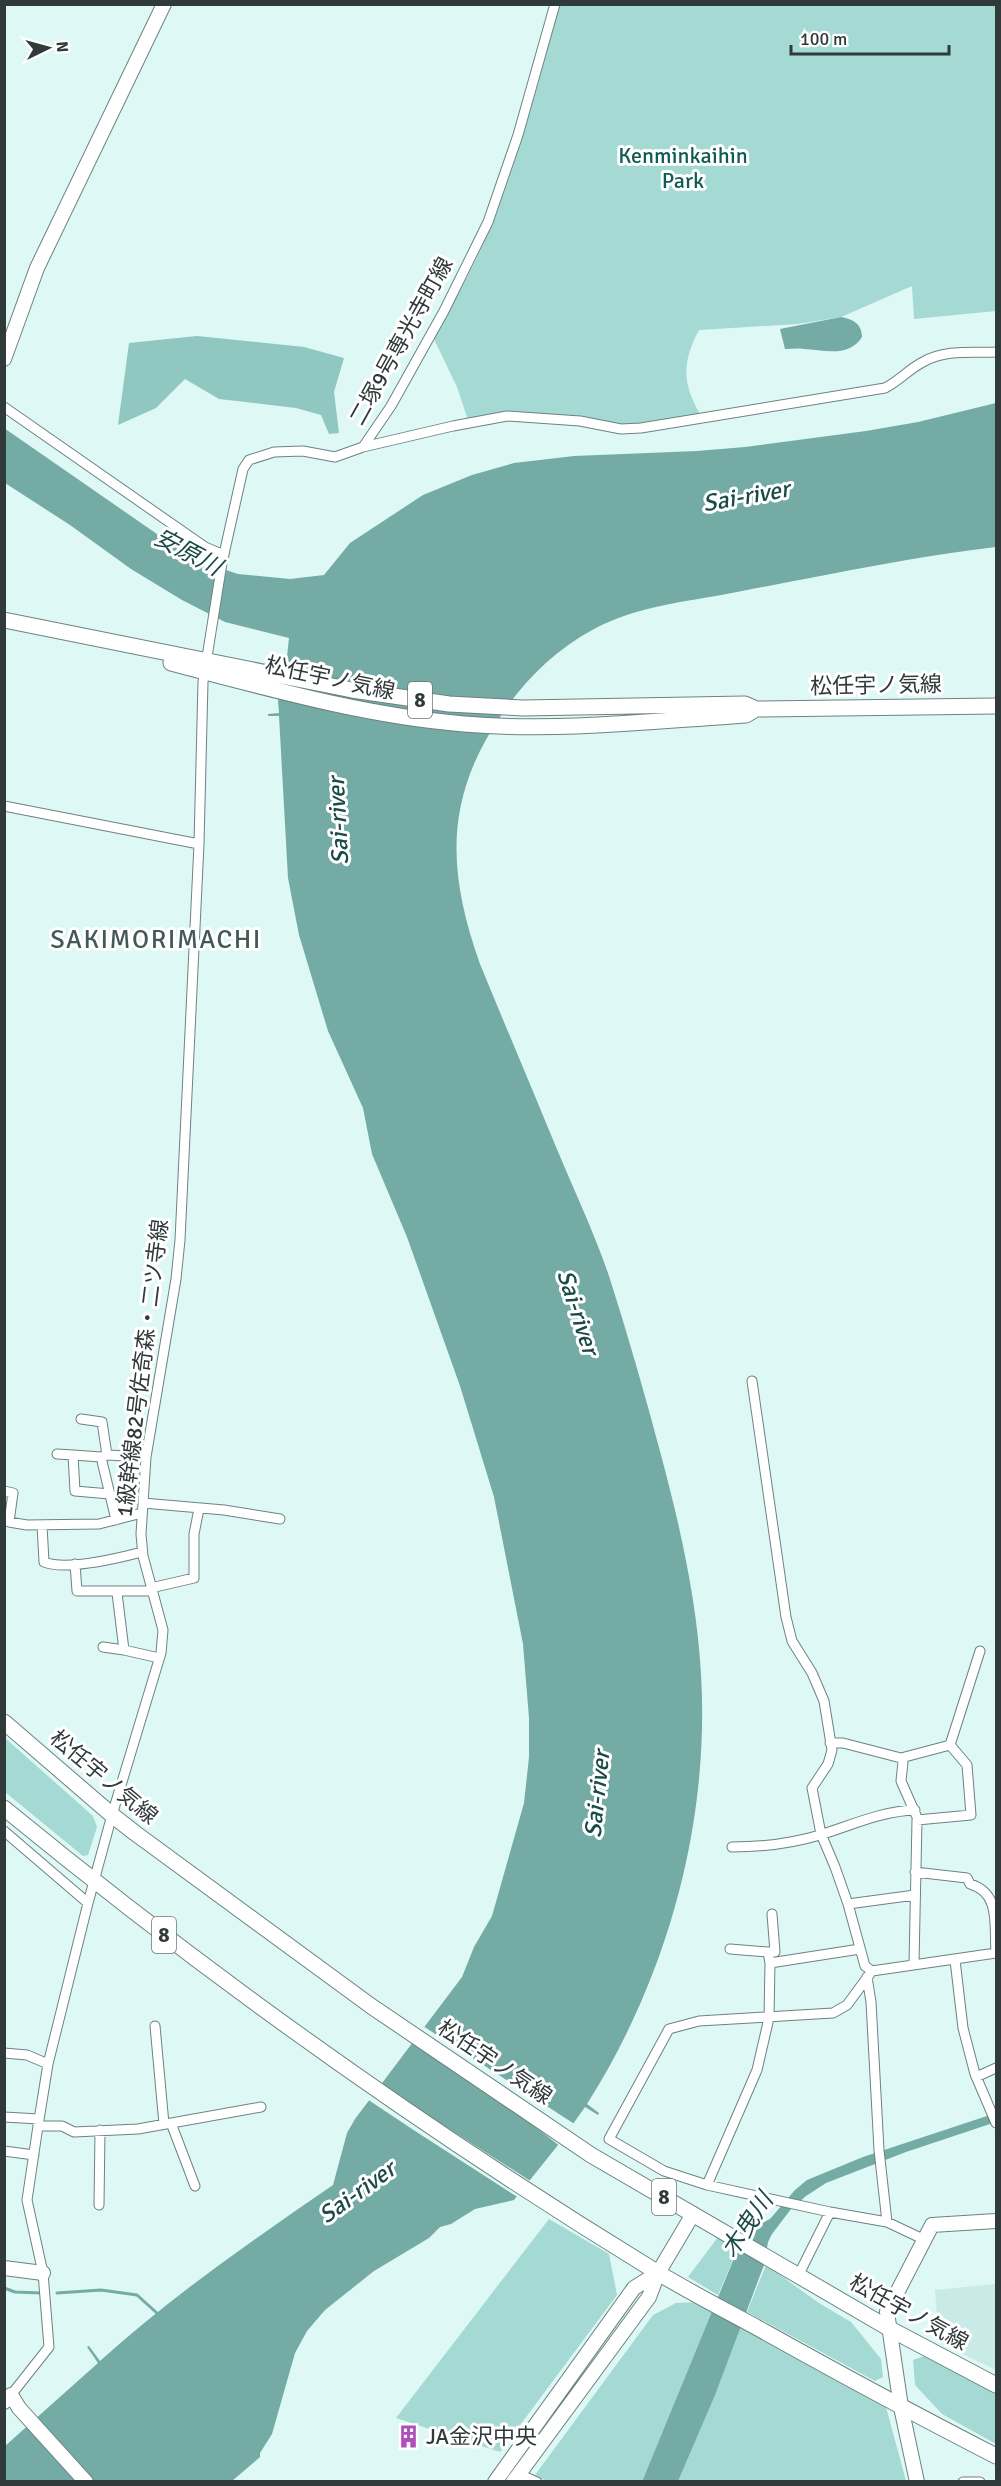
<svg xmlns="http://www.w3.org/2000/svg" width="1001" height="2486" font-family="Signika,'Noto Sans JP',sans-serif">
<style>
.built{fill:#c9ebe7}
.green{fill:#a5d9d3}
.forest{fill:#90c7c1}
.water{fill:#74aba5}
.pier{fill:#def8f5}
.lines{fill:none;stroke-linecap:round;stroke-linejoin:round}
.stream{stroke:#74aba5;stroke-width:3}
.street-casing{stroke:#6c8381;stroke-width:11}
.secondary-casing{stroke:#6c8381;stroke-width:16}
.primary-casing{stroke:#6c8381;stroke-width:17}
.street{stroke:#fff;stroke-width:9}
.secondary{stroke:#fff;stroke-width:14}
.primary{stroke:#fff;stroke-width:15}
.labels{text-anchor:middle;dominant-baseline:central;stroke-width:6;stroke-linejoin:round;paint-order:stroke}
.shield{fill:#fff;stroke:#6e7574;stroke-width:1.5}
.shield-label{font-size:21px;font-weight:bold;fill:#303a39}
.park-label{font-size:22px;fill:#0f5c57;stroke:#fff}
.street-label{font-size:22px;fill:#303a39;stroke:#fff}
.poi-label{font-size:22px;fill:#303a39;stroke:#fff;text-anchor:start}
.water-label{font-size:24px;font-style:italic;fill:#1a4b47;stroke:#fff}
.quarter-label{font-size:26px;letter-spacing:1.5px;fill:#435956;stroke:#fff}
</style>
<rect width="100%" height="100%" fill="#def8f5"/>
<path class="built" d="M996,2284V2370L939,2343L935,2290Z"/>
<path class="green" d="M559,5H996V311L914,319L912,286L841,317L798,324L699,330C682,362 682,383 700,414L629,426H618L585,417L506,413L468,420L457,387L434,339C453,303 475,266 490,228C519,156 540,80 559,5Z
M5,1738L93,1816L97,1827L88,1855L83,1856L5,1792Z
M549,2219L609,2254L617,2295L500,2452L396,2418Z
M718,2237L738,2248L718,2295L688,2277Z
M766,2265L819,2303L851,2322L881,2359L883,2377L875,2381L747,2312Z
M701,2302L886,2407L906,2481L548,2482L535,2475L653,2315L676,2303Z
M924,2356L996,2394V2444L942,2414L915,2385L913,2360Z"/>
<path class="forest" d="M197,336L304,347L344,358L334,392L339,433L329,434L321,415L296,408L219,399L185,379L156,408L118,425L129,343Z"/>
<path class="water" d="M841,317C853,319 862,324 862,337C849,358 824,350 804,349C798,348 791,349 785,349L780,329Z
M996,403V547C911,557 827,575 742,591C694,601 638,605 594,629C555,650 526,679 502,714C444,798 447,871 480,964C505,1025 531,1086 556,1147C574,1190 594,1232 609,1276C628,1335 645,1395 661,1455C680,1526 697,1601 701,1674C710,1824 667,1978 587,2104L599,2113L598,2115L585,2107L558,2145L514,2200L475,2209L451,2224L440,2227L429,2238L374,2271L325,2310L307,2331L295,2353L272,2434L260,2453V2457L232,2481H5V2446L98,2363L87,2347L89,2346L100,2361C173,2295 253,2240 333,2185L347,2133L355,2119L462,1977L474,1947L492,1916L524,1803L529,1757V1718L523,1644L494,1497L460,1386L407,1237L372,1154L363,1108L328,1031L299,935L288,878L279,716H268V714L279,713L278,701L284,684L289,638L225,622L182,600L131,569L70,525L5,483L4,428L193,559L238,574L290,579L324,575L350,543L423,495L472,475L514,463L574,456L697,451L745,447L866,431L918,422Z
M996,2113V2122L906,2152L826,2183L806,2196L791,2209L772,2234L768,2242L764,2265L715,2395L678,2481L642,2482L737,2251L748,2229L770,2219L795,2190L807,2180L863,2157Z"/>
<path class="pier" d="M423,2026L576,2125L561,2147L528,2121L410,2042Z
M379,2082L415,2107L532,2182L519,2198L412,2129L367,2099Z"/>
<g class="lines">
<path class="stream" d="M4,2288L15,2292L41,2293
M57,2293L101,2290L137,2295L158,2314"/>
<defs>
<path id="street" d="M4,407L205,547L224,555
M363,447L453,426L507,416L580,421L621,429L641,428L885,388C899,381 909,369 923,362C945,349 973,353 996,352
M4,806L199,844
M752,1381L786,1617L792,1641L812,1673L824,1701L832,1750L828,1764L812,1788L821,1834L835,1867L848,1904L865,1966L872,1971
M81,1419L102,1422L107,1455
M57,1454L73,1455
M101,1457L73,1455L75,1491L110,1494
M4,1491L13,1493L9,1522L27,1525L99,1524L142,1513
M143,1503L224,1510L280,1519
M116,1520L101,1457L107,1455L146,1457
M42,1525L44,1562C66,1571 119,1558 142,1552
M75,1564L77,1591H152
M151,1588L194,1578V1534L199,1509
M117,1593L124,1650L159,1658
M103,1647L124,1650
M830,1743H843L901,1758L950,1745
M950,1745L980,1651
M901,1758L903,1762L901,1781L916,1815
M4,1831L88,1903
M732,1847C763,1847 790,1844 820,1835C852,1825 882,1811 915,1810
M915,1872L967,1878L970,1884C1001,1893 994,1925 996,1953
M848,1904L915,1895
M730,1949L768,1952L770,1963L860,1949
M768,1952H775L772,1914
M955,1960L963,2028L975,2074L996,2123
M914,1963L917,1820L971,1815L967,1765L950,1745
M867,1977L871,2002L879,2150L887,2222
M155,2026L164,2124
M4,2053L27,2055L48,2064
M976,2077L996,2068
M4,2117L39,2119
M171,2123L195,2186
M38,2126H62L74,2132L138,2129L261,2107
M4,2151L34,2155
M707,2185L757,2070L769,2018L770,1963
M99,2205L100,2130
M925,2240L887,2222L830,2212L707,2185L664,2171L609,2139L669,2029L699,2021L833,2013L847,2005L872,1971L996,1953
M798,2276L830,2212
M11,2395L49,2347L43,2273L27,2200L38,2126L48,2064L88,1903L112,1815L161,1653L163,1630L143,1556L141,1534L146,1457L176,1279L180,1240L199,844L203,682L222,563L243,469L249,460L274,452L303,451L335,457L363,447L391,406L444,311L488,222L518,135L555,4
M519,2474L537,2482
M963,2482H980"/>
<path id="secondary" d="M4,359L37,268L164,4
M4,2268L43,2273
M4,2402L11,2395L19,2408L86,2482
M495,2482L634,2288L658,2273
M513,2482L649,2297L658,2273L693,2214
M917,2482L901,2407L887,2312L932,2225L996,2221"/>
<path id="primary" d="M4,620L352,690L449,704L523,708L745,704L756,709L996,706
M171,663C267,688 365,716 464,724C558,732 653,721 746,715L756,709
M4,1722L112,1815L135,1833L371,2006L591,2155L890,2329L996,2385
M4,1808C210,1977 428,2132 655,2271C691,2293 729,2312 765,2332C842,2375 918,2416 996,2456"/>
</defs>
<use href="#street" class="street-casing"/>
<use href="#secondary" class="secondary-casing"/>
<use href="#primary" class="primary-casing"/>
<use href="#street" class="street"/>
<use href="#secondary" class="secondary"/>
<use href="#primary" class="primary"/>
</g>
<defs>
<symbol id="building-bare" viewBox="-9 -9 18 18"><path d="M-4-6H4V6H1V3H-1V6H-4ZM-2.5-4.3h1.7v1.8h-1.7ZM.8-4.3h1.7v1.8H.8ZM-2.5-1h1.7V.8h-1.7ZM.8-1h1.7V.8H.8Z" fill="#af50ba" stroke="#fff" stroke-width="2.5" paint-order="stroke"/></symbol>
</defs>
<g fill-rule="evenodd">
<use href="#building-bare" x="392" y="2420" width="33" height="33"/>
</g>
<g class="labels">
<g class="shield">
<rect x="408" y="682" width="24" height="36" rx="4.5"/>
<rect x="152" y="1917" width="24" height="36" rx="4.5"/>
<rect x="652" y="2179" width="24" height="36" rx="4.5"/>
</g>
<g class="shield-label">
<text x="420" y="700">8</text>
<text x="164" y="1935">8</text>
<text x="664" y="2197">8</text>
</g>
<g class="park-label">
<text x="683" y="155">Kenminkaihin<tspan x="683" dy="25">Park</tspan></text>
</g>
<g class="street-label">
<text transform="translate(401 341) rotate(-61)">二塚9号専光寺町線</text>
<text transform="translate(330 678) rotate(12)">松任宇ノ気線</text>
<text transform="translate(876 685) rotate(-1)">松任宇ノ気線</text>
<text transform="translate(142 1368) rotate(-83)">1級幹線82号佐奇森・二ツ寺線</text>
<text transform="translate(104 1777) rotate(40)">松任宇ノ気線</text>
<text transform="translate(495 2062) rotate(34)">松任宇ノ気線</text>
<text transform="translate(909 2312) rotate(29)">松任宇ノ気線</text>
</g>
<g class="poi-label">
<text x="426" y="2436">JA金沢中央</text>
</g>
<g class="water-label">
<text transform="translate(746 496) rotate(-10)">Sai-river</text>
<text transform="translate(188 552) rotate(28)">安原川</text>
<text transform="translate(338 821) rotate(-93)">Sai-river</text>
<text transform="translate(578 1312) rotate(72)">Sai-river</text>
<text transform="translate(597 1794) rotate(-84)">Sai-river</text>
<text transform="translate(357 2192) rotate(-36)">Sai-river</text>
<text transform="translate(747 2225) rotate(-56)">木曳川</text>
</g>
<g class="quarter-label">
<text x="156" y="940">SAKIMORIMACHI</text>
</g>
</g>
<rect width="1001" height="2486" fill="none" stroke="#303a39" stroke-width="12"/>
<g transform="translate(48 48) rotate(85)" stroke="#ffffff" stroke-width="4.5" paint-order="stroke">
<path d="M0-4.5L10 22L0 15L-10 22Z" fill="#303a39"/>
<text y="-9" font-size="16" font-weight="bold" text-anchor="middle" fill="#303a39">N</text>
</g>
<path d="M791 45v9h158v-9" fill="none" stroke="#303a39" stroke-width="3"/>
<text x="800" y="45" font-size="18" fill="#303a39" stroke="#ffffff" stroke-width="4.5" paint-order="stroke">100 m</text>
</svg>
